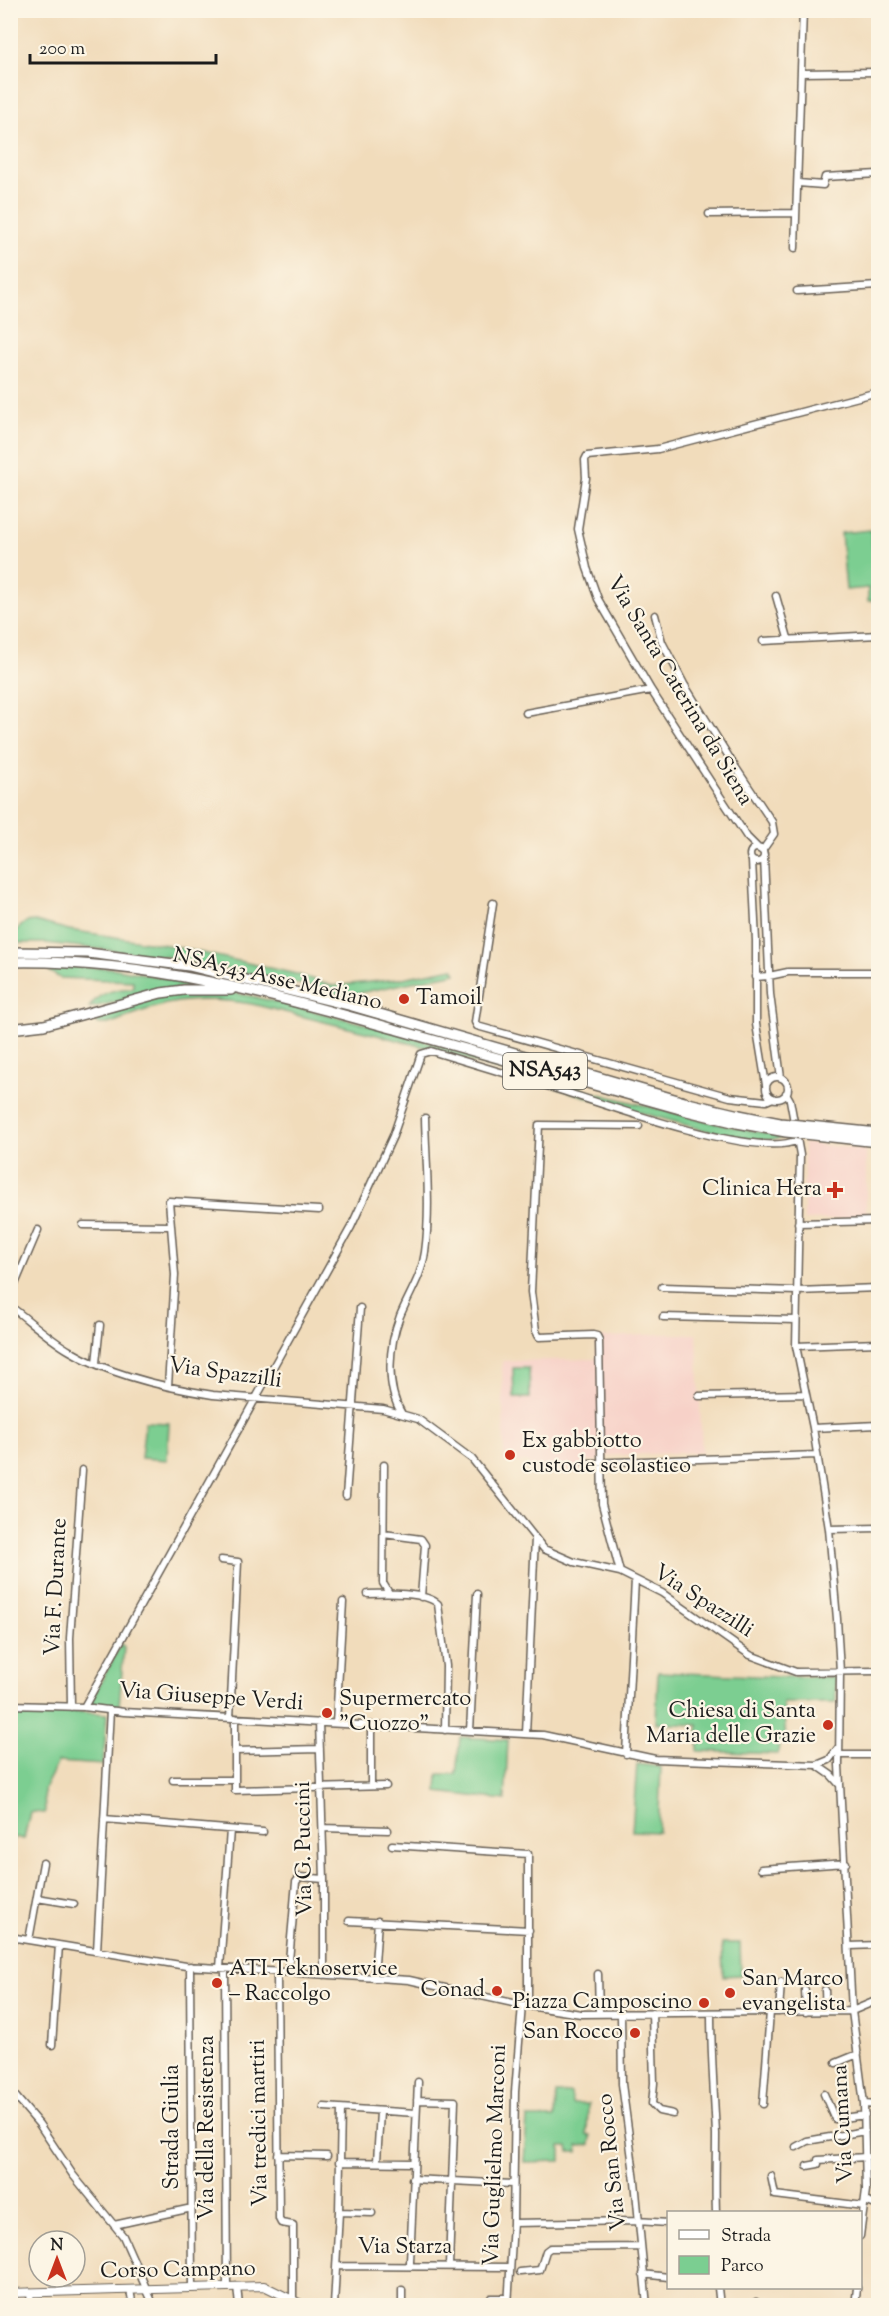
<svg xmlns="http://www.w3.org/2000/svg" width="889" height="2316" font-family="'Sorts Mill Goudy',serif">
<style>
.built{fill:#f7d1c8}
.green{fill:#7bce91;stroke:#4c7556;stroke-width:1.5}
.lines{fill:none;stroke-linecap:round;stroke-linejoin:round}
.minor-casing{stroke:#675f54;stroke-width:9}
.major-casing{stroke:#675f54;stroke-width:10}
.highway-casing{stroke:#675f54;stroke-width:12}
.minor{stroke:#fff;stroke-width:6}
.major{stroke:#fff;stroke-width:8}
.highway{stroke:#fff;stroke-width:9}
.highway-bridge-casing{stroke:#675f54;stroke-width:12;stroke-linecap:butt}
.highway-bridge{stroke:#fff;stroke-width:9}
.poi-dot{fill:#c8321e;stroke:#fcf5e5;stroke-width:2}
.labels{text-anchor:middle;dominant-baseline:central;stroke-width:4.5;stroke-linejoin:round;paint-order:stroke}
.shield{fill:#fcf5e5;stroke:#5f5d58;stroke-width:1.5}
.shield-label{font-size:21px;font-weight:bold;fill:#1c1c1c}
.street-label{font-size:22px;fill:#1c1c1c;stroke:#fcf5e5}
.poi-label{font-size:22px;fill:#1c1c1c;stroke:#fcf5e5;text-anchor:start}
</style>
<rect width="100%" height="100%" fill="#fcf5e5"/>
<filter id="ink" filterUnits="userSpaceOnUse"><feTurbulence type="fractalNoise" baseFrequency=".0167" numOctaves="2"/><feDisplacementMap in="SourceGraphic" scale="12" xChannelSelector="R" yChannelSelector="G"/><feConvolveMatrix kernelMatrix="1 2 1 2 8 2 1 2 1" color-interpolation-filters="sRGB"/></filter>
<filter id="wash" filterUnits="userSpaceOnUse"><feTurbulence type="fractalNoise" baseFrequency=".008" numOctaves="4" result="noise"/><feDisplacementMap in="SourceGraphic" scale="24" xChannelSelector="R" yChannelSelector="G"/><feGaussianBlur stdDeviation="1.35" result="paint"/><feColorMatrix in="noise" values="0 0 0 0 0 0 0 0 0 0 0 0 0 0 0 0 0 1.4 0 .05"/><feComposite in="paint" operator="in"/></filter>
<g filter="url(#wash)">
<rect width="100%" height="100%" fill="#f1dcbb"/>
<path class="built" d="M804,1143L866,1150V1219L804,1220Z
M662,1334H697L702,1452L600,1456L599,1461H584L585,1470L529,1472L528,1462L504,1463L502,1361L596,1359V1338Z"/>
<path class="green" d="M871,530L873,550L878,549V600L868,601V588L846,590L841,533Z
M35,921L69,930L167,945L296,974L333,986L398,979L453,968L456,973L345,996L308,986L169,957L46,943H15V931L26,922Z
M48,966L112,968L203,985L188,986L89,1008C98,992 116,989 133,988V981L60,978L50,972Z
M227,992L251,996L370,1025L563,1081L591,1092L723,1125L786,1137L773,1140H753L704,1130L603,1102L421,1046L252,1004C220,999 187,997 156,1007C139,1011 124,1019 108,1024H99L91,1018L164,995Z
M513,1368H529L530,1398H514Z
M145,1422L169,1423L167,1460L141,1458Z
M121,1644L124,1647L119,1706L90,1703Z
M658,1672L781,1677H835L836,1703H783L786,1739L779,1740L778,1754L698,1751V1725L656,1723Z
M67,1711L107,1714L103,1765L58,1762L44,1789L45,1813L30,1812L24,1839L15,1837L11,1845V1716Z
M460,1737L508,1740L505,1800L437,1792L438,1774H456Z
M637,1764L661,1767L658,1832L632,1831Z
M722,1943H740L741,1975L723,1976Z
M556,2093H571L572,2104H588L587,2135L591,2136L590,2145L578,2146L577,2152H569L568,2147H561V2161L524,2162L527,2118H555Z"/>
</g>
<g filter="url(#ink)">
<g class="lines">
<defs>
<path id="minor" d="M801,73L878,72
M798,183L823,185L825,177L878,174
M709,214L796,213
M795,248L803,10
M797,291L878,286
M10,588H12
M776,596L788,638
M655,615L662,642L684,684L734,765L772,822L774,834L762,851
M763,641L878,635
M526,713L651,690
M750 855a7 7 0 1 1 14 0a7 7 0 1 1-14 0Z
M759,849L747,837L714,787L651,690L598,599L587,568L578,529L586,478L585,460L587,456L658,449L878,392
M764,857L770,994L781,1078
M752,861L756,941V1024L766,1085
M493,903L475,1022L477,1026L730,1097L766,1101L773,1098
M755,977L769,976L788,972H878
M10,978V983
M766 1088a11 11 0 1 1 22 0a11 11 0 1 1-22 0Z
M786,1093L790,1100L800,1155L796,1346L813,1428L829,1529L837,1619L840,1672L839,1765L852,2011L864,2104L866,2190L860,2236
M798,1223L878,1221
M83,1225L170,1226
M662,1287L797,1291L878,1288
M10,1296L38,1230
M10,1306C30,1321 49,1339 70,1351C110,1375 168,1388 213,1395L383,1409L418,1419L472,1459L544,1549L574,1562L620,1572L662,1593L750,1655L796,1672L878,1671
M663,1317L796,1320
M796,1346L878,1343
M96,1363L100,1325
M168,1386L175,1275L169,1201L319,1210
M699,1396L806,1394
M402,1414C385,1387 389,1345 400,1316C409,1294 422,1276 425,1252C431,1208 426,1162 425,1118
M813,1428L878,1425
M586,1463L817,1455
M384,1465L383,1583L389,1593
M346,1496L360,1308
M829,1529L878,1528
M384,1534L421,1539L425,1545L421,1597
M221,1560L238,1562L230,1718
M620,1572L602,1504L599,1340L597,1336L593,1335L539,1337L536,1331L531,1292L539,1125L639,1126
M368,1594C385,1593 427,1592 438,1604L446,1666L445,1730
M10,1705L84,1707L124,1712L543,1735L655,1759L817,1765L829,1760L838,1748
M71,1707L70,1638L82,1470
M84,1707L351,1227L393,1136L421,1054L431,1051C471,1063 510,1075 550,1087C596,1101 758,1161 797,1140
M235,1718V1790L386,1786
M319,1722L324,1879V1975
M336,1723L343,1602
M371,1725V1786
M470,1731L477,1594
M526,1734L535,1538
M235,1751L320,1749
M626,1754L635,1580
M839,1755H878
M818,1766L831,1775L839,1784
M173,1780H235
M104,1819L263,1832
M323,1828L388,1830
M392,1845L528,1854V2006
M761,1869L846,1863
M37,1898L74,1904
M349,1921L529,1930
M10,1937L186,1966L409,1980L522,2005L581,2014L852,2011L878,2000
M29,1940L43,1863
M850,1946L878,1945
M97,1951L110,1710
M190,1966L192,2288
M220,1968L230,1830
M225,1969L227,2287
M277,1972L279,2219L281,2223L293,2225V2300
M288,1972L296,1882L300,1877L324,1879
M598,1974L599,2014
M374,1978L378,1921
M805,1990L806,2012
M825,1990L826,2011
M779,2012L781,1982
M652,2013L654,2083L652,2104L659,2111L673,2114
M711,2013C711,2053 714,2093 716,2134C716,2160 715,2186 716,2212
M621,2014L622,2084L635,2181L647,2306
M52,2045L59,1945
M836,2063L858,2054
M10,2090L39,2124L73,2175L123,2236L154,2306
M824,2094L835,2119L865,2115
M417,2100L455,2101L449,2266
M763,2104L770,2012
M864,2104L878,2105
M324,2107L416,2113
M796,2147L807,2141L865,2131
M278,2155L327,2156
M377,2161L380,2112
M339,2162L413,2163
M807,2166L818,2164V2160L866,2157
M771,2176L775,2195L864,2206
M412,2179L512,2184
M865,2201L878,2206
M339,2212L372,2213
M513,2223L637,2221L668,2223
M114,2225L192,2208
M410,2262L418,2082
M337,2266L510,2267
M520,2272L540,2270L546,2251L550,2248L640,2247
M643,2274L668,2277
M237,2286L239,2306
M718,2288L720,2306
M130,2290L133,2306
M402,2290V2306
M30,2292L31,2306
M491,2298H508
M756,2302V2306
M334,2306L339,2212L341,2109
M508,2306L513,2223L515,2092L522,2005
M855,2306L857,2288"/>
<path id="major" d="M10,2293L264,2286L305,2306"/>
<path id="highway" d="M10,952L88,953L189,966L352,1006L688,1103L739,1115
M10,962C146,959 269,994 398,1030C494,1057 591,1084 687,1111L737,1123
M10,1029L44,1025L161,993L184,990H231"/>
</defs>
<use href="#minor" class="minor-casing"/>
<use href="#major" class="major-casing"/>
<use href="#highway" class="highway-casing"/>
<use href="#minor" class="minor"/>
<use href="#major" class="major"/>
<use href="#highway" class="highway"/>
<defs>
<path id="highway-bridge" d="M739,1115L780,1123L878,1133
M737,1123L786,1132L878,1142"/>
</defs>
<use href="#highway-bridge" class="highway-bridge-casing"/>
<use href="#highway-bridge" class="highway-bridge"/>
</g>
</g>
<g class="poi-dot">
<circle cx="404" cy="999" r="6"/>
<path d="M832 1181h6v6h6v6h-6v6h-6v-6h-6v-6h6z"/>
<circle cx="510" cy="1455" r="6"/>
<circle cx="327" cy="1713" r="6"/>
<circle cx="828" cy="1725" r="6"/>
<circle cx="217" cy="1983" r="6"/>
<circle cx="497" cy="1991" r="6"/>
<circle cx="730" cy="1993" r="6"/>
<circle cx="704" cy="2003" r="6"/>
<circle cx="635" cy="2033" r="6"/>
</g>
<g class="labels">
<rect class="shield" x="503" y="1053" width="84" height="36" rx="4.5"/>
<g class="shield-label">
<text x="545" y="1071">NSA543</text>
</g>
<g class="street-label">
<text transform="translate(679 691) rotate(59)">Via Santa Caterina da Siena</text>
<text transform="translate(277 980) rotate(13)">NSA543 Asse Mediano</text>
<text transform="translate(225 1374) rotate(8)">Via Spazzilli</text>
<text transform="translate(57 1587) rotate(-87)">Via F. Durante</text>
<text transform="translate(703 1602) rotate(33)">Via Spazzilli</text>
<text transform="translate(211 1698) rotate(4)">Via Giuseppe Verdi</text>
<text transform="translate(305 1849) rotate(-91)">Via G. Puccini</text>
<text transform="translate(260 2123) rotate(-91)">Via tredici martiri</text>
<text transform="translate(844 2124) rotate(-93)">Via Cumana</text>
<text transform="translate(173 2127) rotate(-90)">Strada Giulia</text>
<text transform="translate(208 2128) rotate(-90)">Via della Resistenza</text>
<text transform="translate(496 2155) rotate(-88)">Via Guglielmo Marconi</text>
<text transform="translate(613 2162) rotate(-96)">Via San Rocco</text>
<text x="405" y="2248">Via Starza</text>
<text transform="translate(178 2271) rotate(-1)">Corso Campano</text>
</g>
<g class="poi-label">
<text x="416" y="999">Tamoil</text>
<text x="822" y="1190" text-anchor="end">Clinica Hera</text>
<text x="522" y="1442">Ex gabbiotto<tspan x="522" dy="25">custode scolastico</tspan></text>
<text x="339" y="1700">Supermercato<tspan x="339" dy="25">"Cuozzo"</tspan></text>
<text x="816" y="1712" text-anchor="end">Chiesa di Santa<tspan x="816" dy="25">Maria delle Grazie</tspan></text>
<text x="229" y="1970">ATI Teknoservice<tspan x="229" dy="25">– Raccolgo</tspan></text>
<text x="742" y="1980">San Marco<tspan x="742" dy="25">evangelista</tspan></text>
<text x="485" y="1991" text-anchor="end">Conad</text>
<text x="692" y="2003" text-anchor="end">Piazza Camposcino</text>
<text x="623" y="2033" text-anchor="end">San Rocco</text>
</g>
</g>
<rect width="889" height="2316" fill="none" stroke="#fcf5e5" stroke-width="36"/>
<rect x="667" y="2211" width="195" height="78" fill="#fcf5e5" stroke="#a29e95" stroke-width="1.5"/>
<rect x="679" y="2230" width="30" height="9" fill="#ffffff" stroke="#a29e95" stroke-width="1.5"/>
<text x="721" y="2241" font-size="18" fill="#1c1c1c">Strada</text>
<rect x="679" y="2256" width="30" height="18" fill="#7bce91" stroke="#a29e95" stroke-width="1.5"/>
<text x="721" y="2271" font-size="18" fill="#1c1c1c">Parco</text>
<g transform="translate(57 2259)"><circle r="28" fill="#fcf5e5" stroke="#a29e95" stroke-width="1.5"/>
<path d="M0-4.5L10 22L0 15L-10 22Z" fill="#c8321e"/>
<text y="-9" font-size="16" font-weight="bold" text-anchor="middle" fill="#1c1c1c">N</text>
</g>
<path d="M30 54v9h186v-9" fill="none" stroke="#1c1c1c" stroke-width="3"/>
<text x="39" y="54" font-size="18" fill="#1c1c1c" stroke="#fcf5e5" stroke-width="4.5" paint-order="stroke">200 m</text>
</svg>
